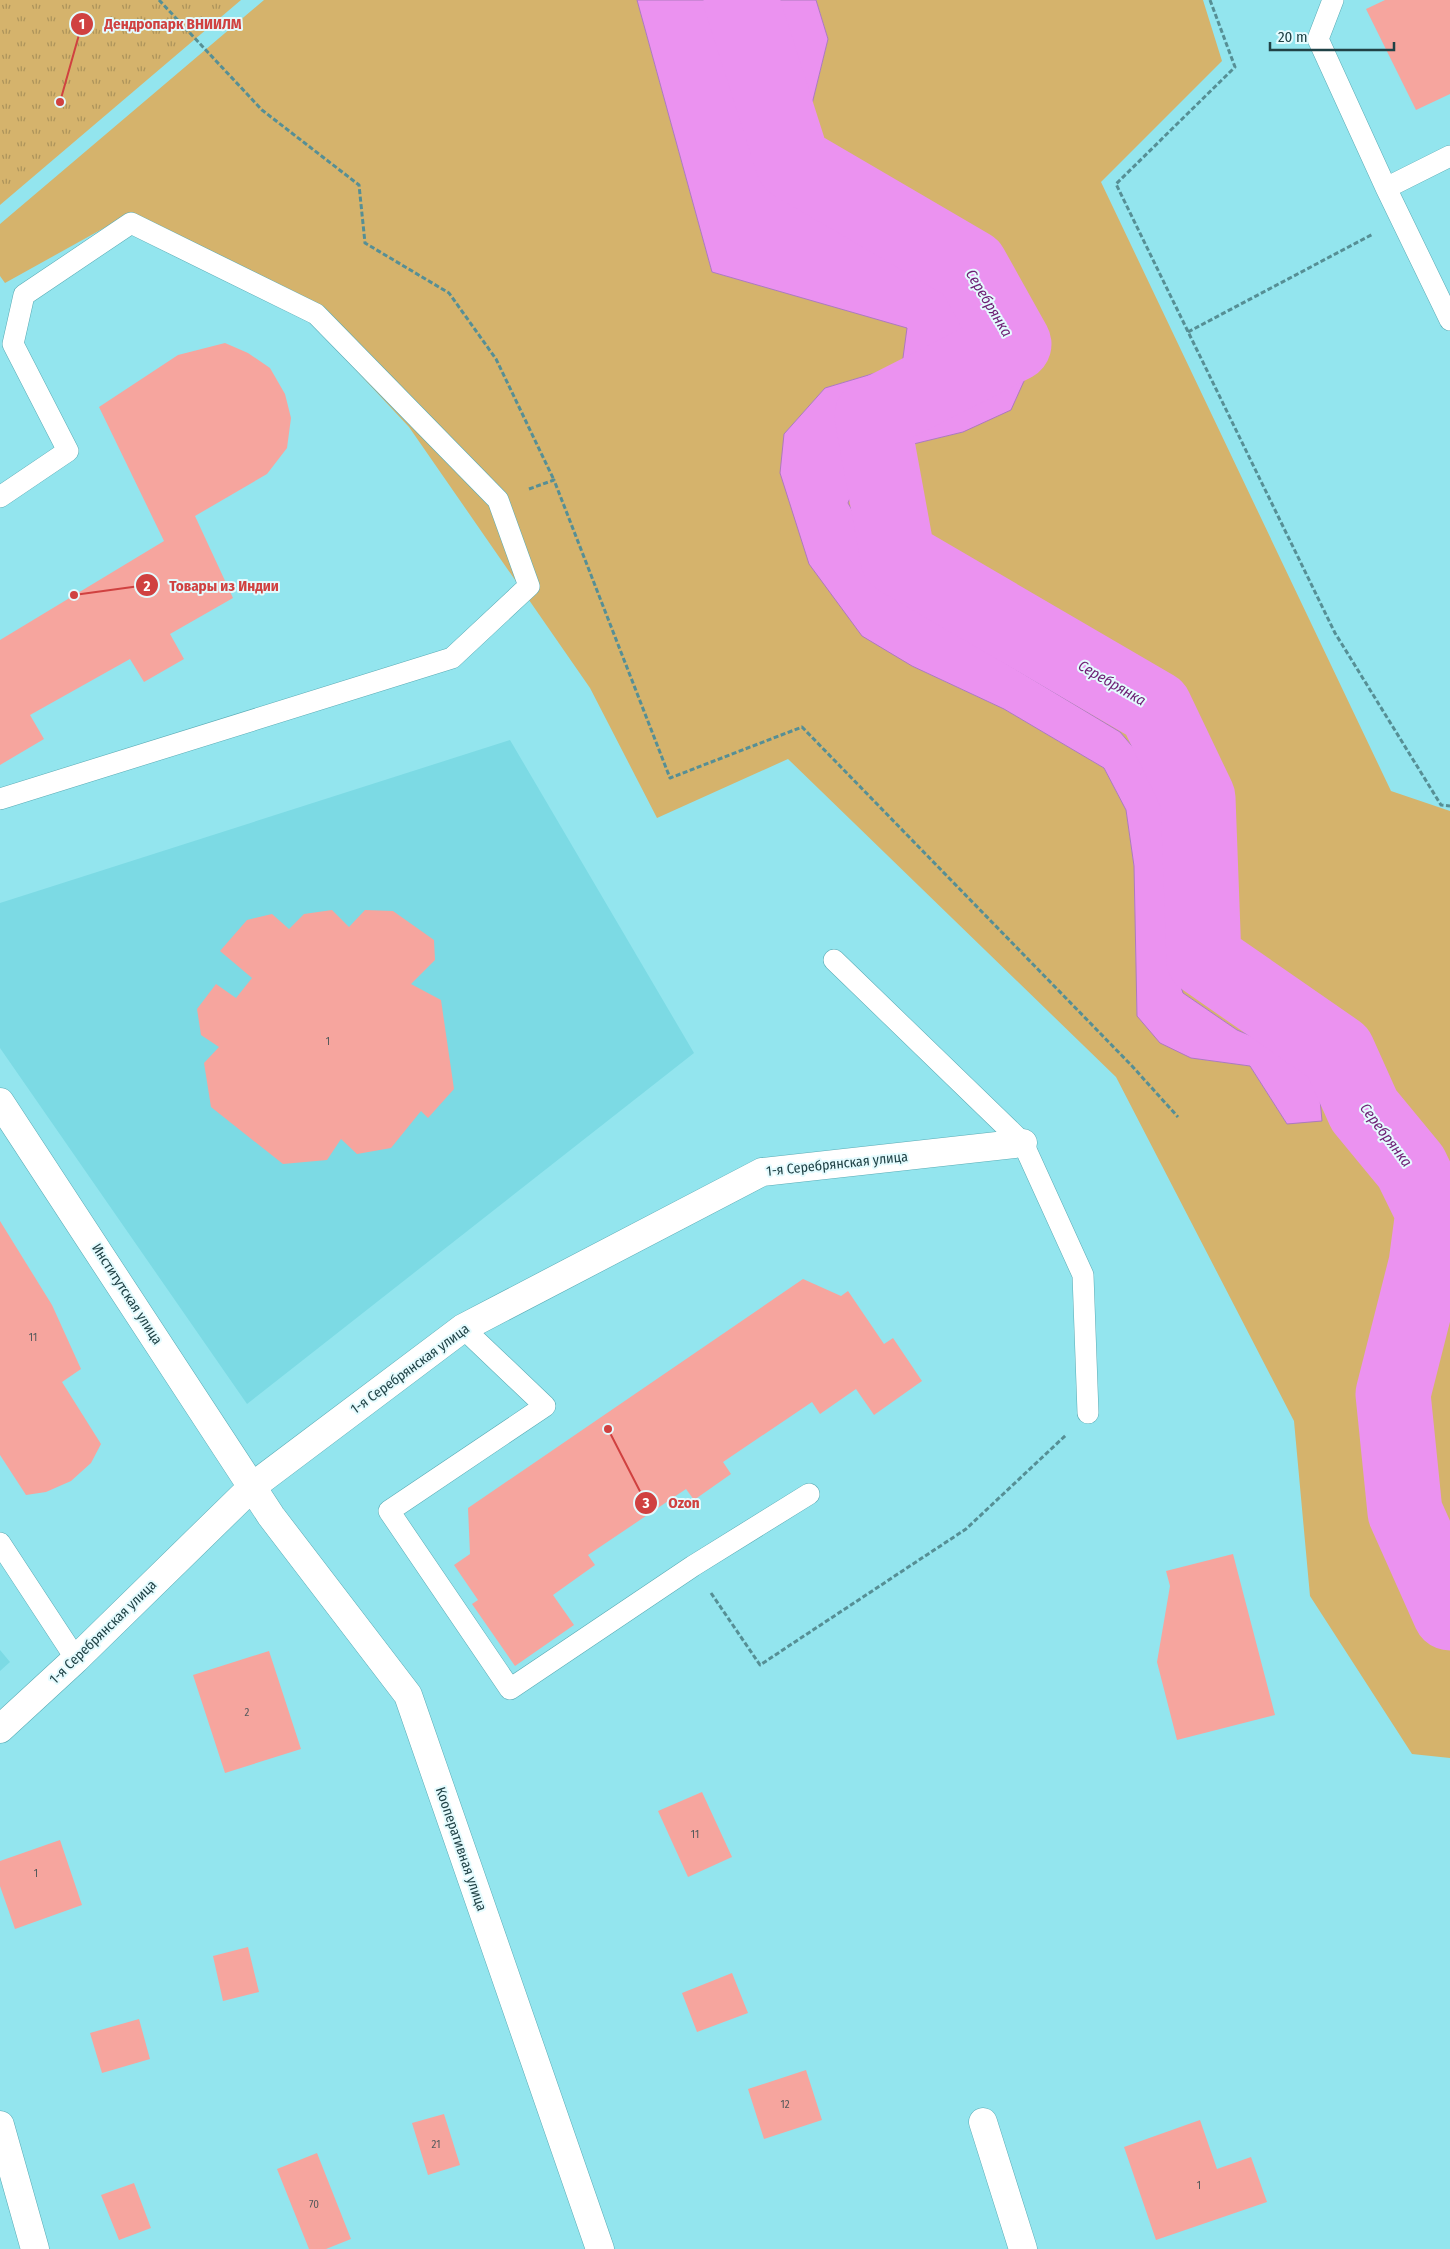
<svg xmlns="http://www.w3.org/2000/svg" width="1450" height="2249" font-family="'Fira Sans Condensed',sans-serif">
<style>
.built{fill:#7cdae4}
.grass{fill:#d5b36c}
.park{fill:url(#park-tufts)}
.water{fill:#eb92f0;stroke:#ae7abd}
.lines{fill:none;stroke-linecap:round;stroke-linejoin:round}
.river{stroke:#eb92f0;stroke-width:75}
.building{fill:#f6a59e}
.service-casing{stroke:#59abb5;stroke-width:22}
.minor-casing{stroke:#59abb5;stroke-width:29}
.path{stroke:#568f95;stroke-width:3;stroke-dasharray:5 2.5;stroke-linecap:butt}
.service{stroke:#fff;stroke-width:21}
.minor{stroke:#fff;stroke-width:28}
.labels{text-anchor:middle;dominant-baseline:central;stroke-width:4;stroke-linejoin:round;paint-order:stroke}
.number-label{font-size:11px;fill:#565b5c}
.street-label{font-size:14px;fill:#204246;stroke:#e4fbfe}
.water-label{font-size:15px;font-style:italic;fill:#6d1d73;stroke:#e4fbfe}
.leader{fill:none;stroke:#d04140;stroke-width:2}
.callout-dot{fill:#d04140;stroke:#e4fbfe;stroke-width:2}
.mark-label{font-size:15px;text-anchor:middle;font-weight:bold;fill:#fff}
.callout-label{font-size:15px;text-anchor:middle;font-weight:bold;fill:#d04140;stroke:#e4fbfe;stroke-width:4;stroke-linejoin:round;paint-order:stroke}
</style>
<defs>
<pattern id="park-tufts" width="24" height="20" patternUnits="userSpaceOnUse" patternTransform="scale(1.25)"><rect width="24" height="20" fill="#d5b36c"/><path d="M3 7l-1-3M5 7V3M7 7l1-3M15 17l-1-3M17 17v-4M19 17l1-3" fill="none" stroke="#ac935b"/></pattern>
</defs>
<rect width="100%" height="100%" fill="#93e5ee"/>
<path class="built" d="M510,740L694,1053L247,1404L0,1048V903Z
M0,1650L10,1662L0,1671Z"/>
<path class="grass" d="M264,0H637L712,272L908,328L902,365L825,388L784,434L912,666L1004,709L1104,768L1126,810L1134,866L1137,1016L1191,1058L1250,1066L1287,1124L1309,1060L1237,1030L1183,993L1173,962L1177,841L1144,760L1120,732L919,611L874,549L848,503L867,455L963,432L1002,305L819,209L797,165L828,39L816,0H1203L1222,61L1101,182L1391,791L1450,811V1758L1412,1754L1310,1596L1294,1421L1116,1077L788,759L657,818L590,688L409,427L310,321L113,223L5,283L0,276V224Z"/>
<path class="park" d="M0,0H241L0,205Z"/>
<path class="water" d="M637,0H816L828,39L797,165L819,209L1002,305L1033,361L1011,410L963,432L868,455L848,503L874,549L919,611L1120,732L1144,760L1177,841L1173,962L1183,993L1237,1030L1309,1060L1319,1088L1322,1121L1287,1124L1250,1066L1191,1058L1160,1043L1137,1016L1134,866L1126,810L1104,768L1004,709L912,666L862,636L809,564L780,473L784,434L825,388L902,365L907,328L712,272Z"/>
<g class="lines">
<path class="river" d="M741,0L793,163L971,267L1014,344L872,416L898,558L1155,708L1198,798L1204,959L1338,1052L1364,1110L1411,1167L1433,1212L1426,1264L1393,1394L1405,1512L1450,1613"/>
</g>
<path class="building" d="M1385,0H1450V94L1416,110L1366,9Z
M225,343L248,353L270,368L285,394L291,418L287,448L267,474L195,516L233,598L170,634L184,659L144,682L130,659L30,715L44,739L0,765V640L164,541L99,407L178,355Z
M332,910L349,927L365,910L393,911L434,940L435,960L411,984L441,1000L454,1089L428,1118L421,1111L391,1148L357,1154L341,1139L327,1160L283,1164L211,1107L204,1063L219,1047L201,1035L197,1009L216,984L236,998L252,978L220,951L247,920L272,914L289,929L304,914Z
M0,1221L52,1305L81,1369L62,1382L101,1444L91,1463L71,1481L46,1492L26,1495L0,1455Z
M803,1279L841,1296L848,1291L884,1344L893,1338L922,1381L874,1415L856,1389L820,1414L812,1402L723,1462L731,1474L694,1500L686,1489L588,1555L595,1565L553,1595L574,1625L515,1666L472,1604L478,1600L454,1565L470,1554L468,1508Z
M1233,1554L1275,1715L1177,1740L1157,1662L1170,1586L1166,1571Z
M269,1651L301,1749L225,1773L193,1675Z
M702,1792L732,1857L688,1877L658,1811Z
M60,1840L82,1905L15,1929L0,1886V1861Z
M248,1947L259,1992L223,2001L213,1956Z
M732,1973L748,2013L697,2032L682,1993Z
M139,2019L150,2059L102,2073L90,2033Z
M806,2070L822,2120L764,2139L748,2089Z
M444,2114L460,2165L428,2175L412,2123Z
M1200,2120L1217,2169L1251,2157L1267,2202L1156,2240L1124,2147Z
M317,2153L351,2239L326,2249H309L277,2169Z
M134,2183L151,2228L119,2240L101,2195Z"/>
<g class="lines">
<defs>
<path id="service" d="M1333,0L1318,39L1386,188L1450,320
M1386,188L1450,156
M0,497L68,451L13,344L24,295L131,223L316,314L498,500L529,586L452,658L0,799
M834,960L1023,1143L1083,1275L1088,1413
M463,1328L545,1406L389,1511L510,1689L693,1566L809,1494
M0,1543L76,1659"/>
<path id="minor" d="M0,1102L271,1516L408,1695L600,2249
M0,1729L76,1659L253,1486L463,1328L762,1172L1023,1143
M983,2122L1023,2249
M0,2125L35,2249"/>
</defs>
<use href="#service" class="service-casing"/>
<use href="#minor" class="minor-casing"/>
<path class="path" d="M159,0L262,110L359,185L365,243L449,293L496,359L554,480
M1210,0L1235,67L1116,184L1335,633L1441,805L1450,806
M1188,332L1373,234
M529,489L554,480L670,778L802,727L1132,1066L1178,1117
M711,1593L760,1665L966,1529L1066,1435"/>
<use href="#service" class="service"/>
<use href="#minor" class="minor"/>
</g>
<g class="labels">
<g class="number-label">
<text x="328" y="1041">1</text>
<text x="33" y="1337">11</text>
<text x="247" y="1712">2</text>
<text x="695" y="1834">11</text>
<text x="36" y="1873">1</text>
<text x="785" y="2104">12</text>
<text x="436" y="2144">21</text>
<text x="1199" y="2185">1</text>
<text x="314" y="2204">70</text>
</g>
<g class="street-label">
<text transform="translate(837 1164) rotate(-6)">1-я Серебрянская улица</text>
<text transform="translate(127 1294) rotate(57)">Институтская улица</text>
<text transform="translate(410 1369) rotate(-36)">1-я Серебрянская улица</text>
<text transform="translate(103 1632) rotate(-44)">1-я Серебрянская улица</text>
<text transform="translate(461 1849) rotate(71)">Кооперативная улица</text>
</g>
<g class="water-label">
<text transform="translate(989 303) rotate(59)">Серебрянка</text>
<text transform="translate(1112 683) rotate(30)">Серебрянка</text>
<text transform="translate(1386 1135) rotate(53)">Серебрянка</text>
</g>
</g>
<path class="leader" d="M60 102L82 24M74 595L147 585M608 1429L646 1503"/>
<g class="callout-dot">
<circle cx="60" cy="102" r="5"/>
<circle cx="74" cy="595" r="5"/>
<circle cx="608" cy="1429" r="5"/>
<circle cx="82" cy="24" r="12"/>
<circle cx="147" cy="585" r="12"/>
<circle cx="646" cy="1503" r="12"/>
</g>
<g class="mark-label">
<text x="82" y="29">1</text>
<text x="147" y="591">2</text>
<text x="646" y="1508">3</text>
</g>
<g class="callout-label">
<text x="173" y="29">Дендропарк ВНИИЛМ</text>
<text x="224" y="591">Товары из Индии</text>
<text x="684" y="1508">Ozon</text>
</g>
<path d="M1270 42v8h124v-8" fill="none" stroke="#204246" stroke-width="2.5"/>
<text x="1278" y="42" font-size="15" fill="#204246" stroke="#e4fbfe" stroke-width="4" paint-order="stroke">20 m</text>
</svg>
